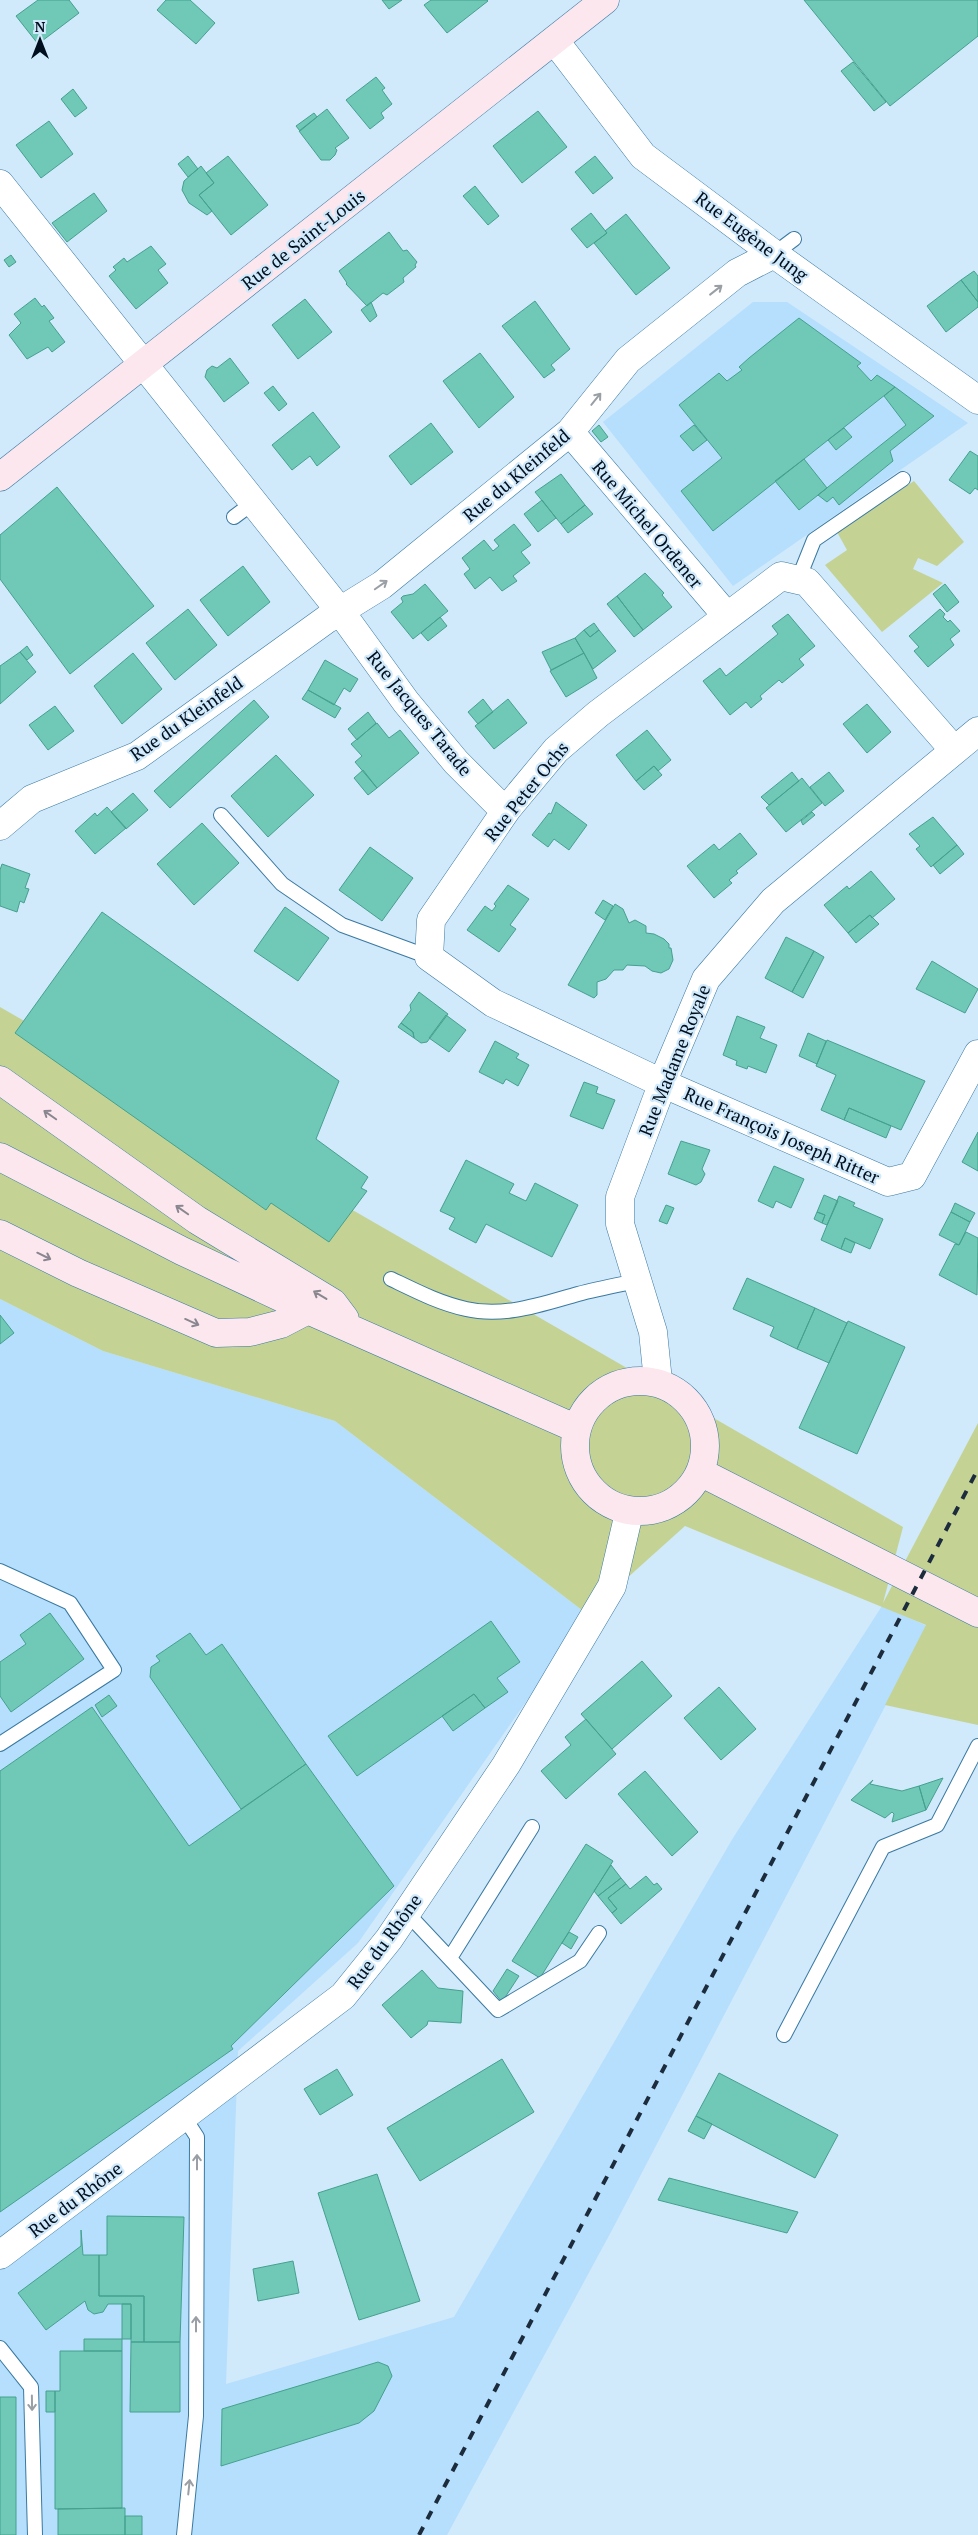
<svg xmlns="http://www.w3.org/2000/svg" width="978" height="2535" font-family="'PT Serif',serif">
<style>
.built{fill:#b5dffd}
.green{fill:#c4d394}
.building{fill:#70c9b7;stroke:#45a08f}
.lines{fill:none;stroke-linecap:round;stroke-linejoin:round}
.service-casing{stroke:#3a79a1;stroke-width:16}
.minor-casing{stroke:#3a79a1;stroke-width:29}
.tertiary-casing{stroke:#3a79a1;stroke-width:29}
.secondary-casing{stroke:#3a79a1;stroke-width:29}
.service{stroke:#fff;stroke-width:14}
.minor{stroke:#fff;stroke-width:28}
.tertiary{stroke:#fff;stroke-width:28}
.secondary{stroke:#fbe7ed;stroke-width:28}
.rail{stroke:#1c2c3c;stroke-width:4;stroke-dasharray:9 9;stroke-linecap:butt}
.oneway{stroke:#999fa5}
.oneway2{stroke:#8a8690}
.labels{text-anchor:middle;dominant-baseline:central;stroke-width:4.5;stroke-linejoin:round;paint-order:stroke}
.street-label{font-size:18px;fill:#000f1e;stroke:#d0e9fb}
</style>
<rect width="100%" height="100%" fill="#d0e9fb"/>
<path class="built" d="M753,302H787L968,423L733,586L603,422Z
M0,1299L103,1351L335,1421L587,1614L358,1943L238,2051L226,2384L454,2317L733,1838L882,1606L927,1626L612,2230L447,2535H0Z"/>
<path class="green" d="M914,481L964,542L937,566L918,558L913,569L943,583L882,632L825,565L847,550L837,532Z
M0,1007L903,1527L883,1603L978,1423V1725L885,1705L926,1625L685,1526L587,1614L335,1421L103,1351L0,1299Z"/>
<path class="building" d="M38,0H69L79,13L38,44L16,16Z
M166,0H190L215,23L196,44L157,10Z
M382,0H402L389,9Z
M431,0H487L488,1L447,33L424,5Z
M804,0H978V36L890,106Z
M853,62L886,102L874,111L841,71Z
M376,77L385,88L382,90L392,104L381,113L384,118L370,129L346,100Z
M73,89L87,108L75,117L61,99Z
M327,109L349,138L335,148L337,150L335,155L330,160H321L299,131Z
M538,111L567,147L522,183L493,146Z
M314,113L317,117L300,131L296,126Z
M49,121L73,154L41,178L16,145Z
M188,156L198,169L188,177L178,164Z
M228,156L268,205L231,235L199,195L214,183L206,173Z
M595,156L613,178L593,194L575,172Z
M201,166L214,183L199,195L212,211L207,215L189,203L182,190L184,181Z
M475,186L499,216L488,225L463,196Z
M94,193L107,211L67,242L52,223Z
M591,213L607,233L587,248L571,229Z
M626,214L670,268L636,295L594,243L607,233L605,231Z
M389,232L403,251L407,250L417,262L415,265L416,267L403,278L404,282L387,295L383,293L367,306L346,284L347,283L339,271Z
M151,246L166,264L158,270L168,283L136,309L109,276L116,270L113,267L124,258L127,262Z
M11,255L16,262L9,267L4,260Z
M974,271L978,276V302L961,280Z
M961,280L978,302V307L946,332L927,306Z
M35,298L42,307L44,305L54,318L49,321L65,342L52,352L48,347L27,359L9,335L21,323L14,314Z
M305,299L332,332L298,359L272,325Z
M535,301L570,349L551,365L555,370L544,378L502,326Z
M371,302L377,316L370,322L361,310Z
M799,318L861,363L857,366L871,381L877,375L895,387L713,531L681,491L722,458L679,405L719,373L727,381L742,370L739,367L749,358Z
M480,353L514,397L479,428L443,381Z
M230,358L249,383L224,402L205,377L207,370L212,366L217,368Z
M273,386L287,404L279,411L264,393Z
M895,387L934,416L890,451L893,461L839,505L833,497L827,502L818,495L906,425L884,396Z
M313,412L340,447L317,466L310,456L292,470L272,445Z
M431,423L453,452L411,485L389,456Z
M599,425L608,437L601,442L592,431Z
M694,425L707,440L693,451L680,436Z
M844,428L852,437L836,450L828,440Z
M970,451L978,456V490L975,488L970,494L949,480Z
M804,459L827,488L799,510L775,481Z
M561,474L585,505L561,524L535,492Z
M57,487L154,606L70,674L0,579V535Z
M542,500L556,518L538,532L524,514Z
M585,505L593,514L568,533L561,524Z
M514,524L531,545L521,552L530,563L513,576L517,581L502,591L490,577L475,589L464,574L470,569L462,558L484,540L493,551L499,546L494,540Z
M243,566L270,602L228,636L200,600Z
M645,573L664,593L662,595L672,607L643,630L617,596Z
M425,584L448,611L413,639L391,612L403,602L401,598L403,596L413,594Z
M945,584L959,602L947,612L933,594Z
M617,596L643,630L634,637L607,604Z
M188,609L217,645L175,680L146,643Z
M940,609L945,614L943,617L948,622L950,620L960,631L950,639L954,645L928,667L914,651L919,647L909,636Z
M788,614L815,646L799,659L804,665L782,683L779,680L760,696L762,699L751,708L746,702L730,715L703,681L720,668L726,676L778,634L772,626Z
M440,617L447,626L428,641L421,633Z
M594,623L599,630L590,637L584,630Z
M584,630L590,637L599,630L616,651L593,669L575,638Z
M575,638L584,653L551,670L542,652Z
M27,646L33,655L27,660L20,652Z
M20,652L36,672L0,704V666Z
M133,653L162,689L122,724L94,686Z
M584,653L597,678L566,697L550,671Z
M325,660L358,679L350,692L344,688L334,705L308,690Z
M308,690L341,708L335,718L302,699Z
M483,699L493,712L478,724L468,712Z
M508,699L527,723L494,749L475,726Z
M254,700L269,717L170,808L154,791Z
M867,704L891,732L867,753L843,724Z
M55,706L74,731L48,750L29,725Z
M368,712L376,723L357,740L348,729Z
M377,723L389,738L400,730L419,753L377,788L355,762L362,756L351,744Z
M647,730L671,760L658,771L654,766L636,781L616,755Z
M276,755L314,795L268,837L231,796Z
M654,766L662,775L644,790L636,781Z
M363,770L377,788L368,795L354,778Z
M792,772L799,781L769,805L761,797Z
M829,772L844,791L825,806L810,787Z
M802,778L822,803L786,832L766,808Z
M133,793L148,810L126,829L111,812Z
M556,802L587,825L569,850L554,839L548,847L532,835L549,813L551,814Z
M107,807L126,828L95,854L75,831L95,813L97,816Z
M812,812L815,815L803,825L801,821Z
M933,817L957,845L931,867L916,849L920,846L909,834Z
M202,823L239,863L194,905L157,864Z
M740,833L757,854L736,871L738,873L729,880L732,883L714,898L687,866L714,844L719,850Z
M957,845L964,854L940,874L933,865Z
M370,847L413,878L382,921L339,890Z
M2,864L30,874L25,888L29,889L24,903L20,901L17,912L0,906V870Z
M871,871L895,899L872,918L870,915L848,933L824,905L847,886L849,889Z
M508,885L529,899L510,925L516,929L499,952L467,930L485,906L492,911L496,906L494,904Z
M603,900L613,906L605,920L595,913Z
M615,904L623,909L629,923L635,920L646,926V933L654,934L664,939L669,944V948H671L673,960L669,969L661,973L652,971L645,966L627,965L623,970H614L606,979L597,982V995L594,998L568,985Z
M285,907L329,938L298,981L254,951Z
M102,912L339,1081L316,1139L368,1177L361,1188L367,1191L329,1242L271,1203L266,1210L15,1033Z
M870,915L879,924L856,943L848,933Z
M786,937L814,951L792,992L765,978Z
M814,951L824,957L803,998L792,992Z
M932,961L978,989L965,1013L916,989Z
M419,992L448,1014L427,1042L421,1043L414,1038L413,1032L401,1023L411,1010L410,1005Z
M446,1015L466,1030L449,1052L429,1038Z
M737,1016L765,1027L760,1038L777,1045L766,1073L748,1066L747,1069L736,1065L737,1061L723,1055Z
M401,1023L413,1032L414,1038L398,1027Z
M808,1033L826,1041L817,1064L799,1056Z
M827,1040L925,1081L901,1130L849,1108L844,1120L821,1110L836,1075L816,1066Z
M495,1041L519,1054L516,1058L529,1065L518,1086L506,1079L503,1084L479,1072Z
M584,1082L598,1087L596,1093L615,1100L603,1129L570,1116Z
M849,1108L891,1126L886,1138L844,1120Z
M978,1132V1171L962,1162Z
M681,1141L710,1150L702,1169L705,1174L701,1182L696,1185L668,1174Z
M466,1160L514,1184L509,1193L526,1201L535,1183L578,1205L552,1257L486,1224L476,1243L449,1229L455,1218L440,1211Z
M774,1166L804,1179L791,1208L776,1201L773,1208L758,1201Z
M824,1195L838,1201L827,1225L822,1223L825,1215L817,1212Z
M839,1196L855,1203L853,1206L883,1219L870,1249L845,1238L841,1249L821,1240Z
M955,1203L975,1213L970,1222L951,1212Z
M666,1205L674,1208L667,1224L659,1221Z
M817,1212L825,1215L822,1223L814,1219Z
M951,1212L970,1222L959,1245L939,1235Z
M966,1232L978,1238L977,1295L939,1275L955,1244L959,1245Z
M845,1238L855,1243L851,1253L841,1249Z
M747,1278L815,1308L797,1349L770,1336L774,1327L733,1309Z
M815,1308L847,1323L829,1363L797,1349Z
M0,1315L14,1333L0,1344Z
M848,1321L905,1347L857,1454L799,1428Z
M50,1613L84,1659L11,1712L0,1696V1662L26,1644L20,1635Z
M491,1621L520,1662L497,1678L508,1692L485,1708L474,1694L357,1776L328,1736Z
M190,1633L206,1655L222,1644L306,1764L241,1809L150,1677L151,1667L160,1661L156,1656Z
M642,1661L672,1696L612,1749L581,1714Z
M719,1687L756,1729L721,1760L684,1718Z
M474,1694L485,1708L453,1731L442,1716Z
M109,1695L117,1706L102,1717L95,1705Z
M92,1707L189,1846L306,1764L394,1886L231,2046L233,2049L0,2212V1771Z
M586,1719L616,1754L566,1799L541,1771L571,1745L565,1737Z
M645,1771L698,1832L672,1856L618,1794Z
M943,1778L926,1810L919,1786Z
M873,1780L870,1784L902,1791L919,1786L926,1810L892,1822L894,1814L892,1812L885,1818L851,1800Z
M586,1844L613,1861L540,1978L512,1961Z
M611,1865L621,1878L598,1896L594,1891Z
M646,1876L654,1885L657,1883L662,1889L621,1924L612,1913L617,1909L608,1898L626,1884L630,1889Z
M621,1878L626,1884L608,1898L617,1909L612,1913L598,1896Z
M569,1932L578,1937L571,1949L562,1943Z
M507,1969L519,1976L502,2002L493,1991Z
M422,1970L438,1988L463,1991L461,2023L428,2021L427,2025L411,2038L382,2005Z
M502,2059L534,2112L420,2181L387,2128Z
M337,2069L353,2095L320,2115L304,2089Z
M719,2073L838,2135L815,2178L696,2116Z
M696,2116L712,2124L704,2139L688,2131Z
M377,2174L420,2301L359,2320L318,2193Z
M669,2178L798,2212L787,2233L658,2200Z
M107,2216L184,2217L180,2342H144V2296H99V2255H107Z
M81,2230L83,2255H99V2296H144V2342H131V2304H108L103,2312L94,2314L88,2310L85,2301L46,2330L18,2293L81,2246Z
M293,2261L299,2293L258,2301L253,2269Z
M122,2304H131V2339H122Z
M84,2339H122V2351H84Z
M131,2342H180V2412H130Z
M60,2351H122V2508L55,2509V2391H60Z
M378,2362L388,2366L392,2376L374,2411L359,2423L221,2466L222,2409Z
M46,2391H55V2412H46Z
M0,2397H16V2535H0Z
M125,2508V2535H58V2509Z
M125,2516H142V2535H125Z"/>
<g class="lines">
<defs>
<path id="service" d="M774,254L794,239
M234,517L254,502
M798,580L814,540L903,479
M221,815L282,884L342,925L429,957
M391,1279C416,1291 439,1303 466,1309C504,1318 542,1304 578,1294C597,1289 618,1285 637,1281
M0,1571L70,1603L114,1670L0,1744
M407,1913L498,2010L580,1961L599,1933
M450,1958L532,1827
M784,2035L883,1847L937,1825L978,1746
M0,2348L31,2387L35,2535
M184,2535L196,2416L197,2137L184,2117"/>
<path id="minor" d="M555,41L643,156L774,254L978,400
M0,184L340,611L406,702L456,762L498,804L507,809
M570,432L726,615
M954,750L807,582L781,576L598,714L556,750L507,809L431,920L429,957L493,1003L664,1084L888,1182L912,1176L978,1054
M0,826L32,799L137,756L327,619L382,585L570,432L628,360L737,273L774,254
M658,1381L653,1332L620,1224V1197L668,1069L706,979L773,901L978,731"/>
<path id="tertiary" d="M0,2255L343,1996L389,1939L506,1765L612,1586L629,1513"/>
<path id="secondary" d="M0,477L605,0
M0,1080L197,1220L333,1303L345,1319
M0,1157L182,1251L308,1310L575,1428
M0,1234L78,1273L216,1333L250,1332L281,1324L308,1310
M575 1446a65 65 0 1 1 130 0a65 65 0 1 1-130 0Z
M702,1473L978,1613"/>
</defs>
<use href="#service" class="service-casing"/>
<use href="#minor" class="minor-casing"/>
<use href="#tertiary" class="tertiary-casing"/>
<use href="#secondary" class="secondary-casing"/>
<use href="#service" class="service"/>
<use href="#minor" class="minor"/>
<use href="#tertiary" class="tertiary"/>
<use href="#secondary" class="secondary"/>
<path class="rail" d="M419,2535L978,1469"/>
</g>
<defs><path id="oneway-shaft" d="M-6 0H5M1.5-3L5.5 0L1.5 3" fill="none" stroke-width="1.6" stroke-linecap="round" stroke-linejoin="round" transform="scale(1.25)"/></defs>
<g class="oneway">
<use href="#oneway-shaft" transform="translate(716 290) rotate(-38)"/>
<use href="#oneway-shaft" transform="translate(596 399) rotate(-51)"/>
<use href="#oneway-shaft" transform="translate(381 585) rotate(-35)"/>
<use href="#oneway-shaft" transform="translate(197 2162) rotate(-90)"/>
<use href="#oneway-shaft" transform="translate(196 2324) rotate(-90)"/>
<use href="#oneway-shaft" transform="translate(32 2403) rotate(89)"/>
<use href="#oneway-shaft" transform="translate(189 2487) rotate(-84)"/>
</g>
<g class="oneway2">
<use href="#oneway-shaft" transform="translate(50 1115) rotate(-145)"/>
<use href="#oneway-shaft" transform="translate(182 1210) rotate(-145)"/>
<use href="#oneway-shaft" transform="translate(44 1256) rotate(26)"/>
<use href="#oneway-shaft" transform="translate(320 1295) rotate(-149)"/>
<use href="#oneway-shaft" transform="translate(192 1322) rotate(24)"/>
</g>
<g class="labels">
<g class="street-label">
<text transform="translate(752 236) rotate(37)">Rue Eugène Jung</text>
<text transform="translate(303 239) rotate(-38)">Rue de Saint-Louis</text>
<text transform="translate(516 475) rotate(-40)">Rue du Kleinfeld</text>
<text transform="translate(648 524) rotate(50)">Rue Michel Ordener</text>
<text transform="translate(420 713) rotate(51)">Rue Jacques Tarade</text>
<text transform="translate(186 718) rotate(-35)">Rue du Kleinfeld</text>
<text transform="translate(526 791) rotate(-51)">Rue Peter Ochs</text>
<text transform="translate(674 1060) rotate(-68)">Rue Madame Royale</text>
<text transform="translate(782 1135) rotate(24)">Rue François Joseph Ritter</text>
<text transform="translate(384 1941) rotate(-54)">Rue du Rhône</text>
<text transform="translate(75 2199) rotate(-37)">Rue du Rhône</text>
</g>
</g>
<g transform="translate(40 40)" stroke="#d0e9fb" stroke-width="4" paint-order="stroke">
<path d="M0-4L9 19L0 12L-9 19Z" fill="#000f1e"/>
<text y="-8" font-size="14" font-weight="bold" text-anchor="middle" fill="#000f1e">N</text>
</g>
</svg>
